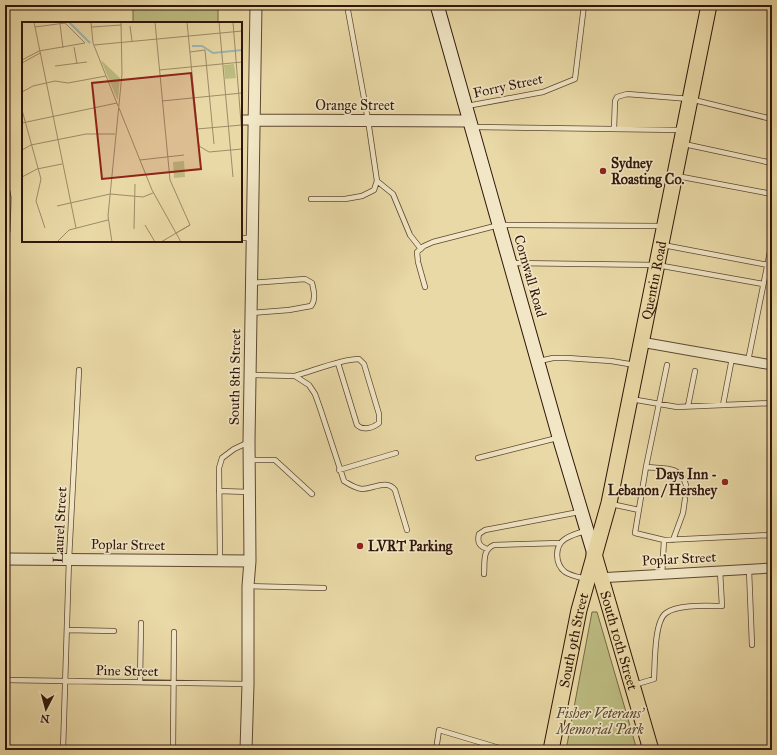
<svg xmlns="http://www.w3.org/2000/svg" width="777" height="755" font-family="'IM FELL Great Primer',serif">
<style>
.green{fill:#bdbd82;stroke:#766946}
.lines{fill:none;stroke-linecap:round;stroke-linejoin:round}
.service-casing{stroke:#5e4631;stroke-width:6}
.minor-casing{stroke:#5e4631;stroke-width:11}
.tertiary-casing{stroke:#5e4631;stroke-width:13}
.secondary-casing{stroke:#30150a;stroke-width:15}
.trunk-casing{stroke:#30150a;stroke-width:17}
.service{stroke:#f1e6c5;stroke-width:4.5}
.minor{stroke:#f1e6c5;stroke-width:9}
.tertiary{stroke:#f1e6c5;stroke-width:11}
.secondary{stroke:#f1e6c5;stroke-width:13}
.trunk{stroke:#e9d9a6;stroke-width:15}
.poi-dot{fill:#8f2418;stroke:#f1e6c5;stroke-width:1.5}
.labels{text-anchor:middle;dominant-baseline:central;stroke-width:3.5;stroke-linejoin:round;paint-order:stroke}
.street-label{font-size:14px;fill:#30150a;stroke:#f1e6c5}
.poi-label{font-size:14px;font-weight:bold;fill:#30150a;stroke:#f1e6c5;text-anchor:start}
.park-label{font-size:14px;font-style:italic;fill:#5a472e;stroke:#f1e6c5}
.inset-river{fill:none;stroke:#9db7b3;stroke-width:2}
.inset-road{fill:none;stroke:#9f8b68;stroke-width:1}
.view{fill:#8f2418;fill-opacity:0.15;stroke:#8f2418;stroke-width:2}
.inset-edge{fill:none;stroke:#30150a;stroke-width:2}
</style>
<rect width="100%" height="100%" fill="#e9d9a6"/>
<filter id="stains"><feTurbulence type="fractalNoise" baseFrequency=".005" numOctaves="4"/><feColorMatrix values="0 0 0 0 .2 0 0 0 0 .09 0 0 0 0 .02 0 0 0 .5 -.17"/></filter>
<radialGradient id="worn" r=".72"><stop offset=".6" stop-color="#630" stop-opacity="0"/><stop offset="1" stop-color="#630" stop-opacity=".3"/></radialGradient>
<path class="green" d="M133,5H218V23H133Z
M592,612H597L637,750H566Z"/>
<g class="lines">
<defs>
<path id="service" d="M467,106L543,92L575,79L584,5
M474,127L682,130
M614,129L615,101L617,97L627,94L690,99L772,119
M684,144L772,163
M677,176L772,194
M377,181L393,194L410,235L421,249
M311,199H345L362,196L374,190L377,181L368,120L347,5
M241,238H252
M663,245L768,265
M512,263L657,265L763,284
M251,283L305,279L312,283C314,291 316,300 311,306L289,310L252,313
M425,287L418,262L417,252L424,246L433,242L499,225L663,226
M539,361L553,358H567L611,361L635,365
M748,361L772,242
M250,375L295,376L309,385L315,394L320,408L344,481C350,485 355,488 362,489C373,489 387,479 395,490L407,530
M295,376C313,371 341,359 359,359L364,364L379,414V423C373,428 363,431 357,425L338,363
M631,399L677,407L772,403
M723,405L732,358
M688,406L695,371
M478,458L557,438
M250,460H275L312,494
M646,467C664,469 680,465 686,485
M339,470L396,453
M219,491L249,492
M611,504L639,510
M585,531C578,533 571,535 565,539C554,546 555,564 565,572C571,576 579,577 586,579
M664,540L635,533L646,467L667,365
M673,540L683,513L685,499
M487,549C479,546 477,542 479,534L485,530L579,512
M220,560L219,468L222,458L234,449L249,442
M749,570L752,645
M484,574C485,562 482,550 494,545L560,543
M662,575L664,540L772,535
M248,586L324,588
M67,630L114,631
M5,680L248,684
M140,682L141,623
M634,685L654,679C655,664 654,621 666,613C678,604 707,606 722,606L720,571
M63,750L69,559L79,370
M173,750L174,632
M436,750L439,730L506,750"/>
<path id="minor" d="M241,120H254
M5,192L6,198L5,231
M641,342L772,365
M597,578L772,568"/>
<path id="tertiary" d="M254,120L470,121
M5,559L250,561
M246,750L248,684V586L250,561L249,441L256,5"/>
<path id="secondary" d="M437,5L559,437L594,554"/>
<g id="trunk">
<path id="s1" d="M594,554L651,750"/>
<path id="s2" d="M551,750L579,610L609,503L709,5"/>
</g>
</defs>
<use href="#service" class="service-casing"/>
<use href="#minor" class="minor-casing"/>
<use href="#tertiary" class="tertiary-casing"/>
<use href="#secondary" class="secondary-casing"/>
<use href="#trunk" class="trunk-casing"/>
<use href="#service" class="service"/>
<use href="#minor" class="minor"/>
<use href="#tertiary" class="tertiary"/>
<use href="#secondary" class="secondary"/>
<use href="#trunk" class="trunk"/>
</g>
<g class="poi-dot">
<circle cx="603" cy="171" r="4"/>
<circle cx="725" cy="482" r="4"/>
<circle cx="360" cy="546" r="4"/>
</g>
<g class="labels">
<g class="street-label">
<text transform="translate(508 86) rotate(-12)">Forry Street</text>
<text x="355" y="105">Orange Street</text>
<text transform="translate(530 276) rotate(74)">Cornwall Road</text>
<text stroke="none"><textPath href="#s2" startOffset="481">Quentin Road</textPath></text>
<text transform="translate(235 377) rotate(-89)">South 8th Street</text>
<text transform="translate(60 525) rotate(-87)">Laurel Street</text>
<text transform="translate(128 545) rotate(1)">Poplar Street</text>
<text transform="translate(679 559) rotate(-3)">Poplar Street</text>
<text stroke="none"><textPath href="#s2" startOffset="112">South 9th Street</textPath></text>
<text stroke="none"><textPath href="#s1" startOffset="90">South 10th Street</textPath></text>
<text transform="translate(127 671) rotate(1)">Pine Street</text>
</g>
<g class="poi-label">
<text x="611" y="163">Sydney<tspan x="611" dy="16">Roasting Co.</tspan></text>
<text x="717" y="474" text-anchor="end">Days Inn -<tspan x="717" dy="16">Lebanon / Hershey</tspan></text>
<text x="368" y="546">LVRT Parking</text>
</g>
<g class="park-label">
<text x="600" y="713">Fisher Veterans'<tspan x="600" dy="16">Memorial Park</tspan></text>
</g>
</g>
<g transform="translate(22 22)">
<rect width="220" height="220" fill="#e9d9a6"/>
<path d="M79,38L98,56L96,77H95ZM212,42L214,56L203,57L202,43ZM162,139L163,155L152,156L151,140Z" fill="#bdbd82"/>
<path class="inset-river" d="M47,0L68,21M170,24H180L191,31L220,28"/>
<path class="inset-road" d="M12,0L54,206M69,0L71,21L96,84M133,0L148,158L168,203M165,0L177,124L187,130L220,127M197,0L211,155M211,0L220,113M38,2L41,26M108,4L110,19M13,5L43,1M70,5L99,3M72,23L220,9M52,25L55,42M168,30L183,28L192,122M0,38L17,29L63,21L42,0M0,41L18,31M33,44L65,40M137,48L220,40M0,70L11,64L33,59L46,61L84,54M140,79L220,71M97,86L130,168L159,220M0,88L19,157L14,179L23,206M0,101L95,81M175,107L220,103M0,128L9,123L64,112H93M118,138L162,133M0,155L15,147L40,142M35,184L88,172L121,175L131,171M123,203L133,220M112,207L113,162M154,211L168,203M35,220L47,208L86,198M90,220L86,194L100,52L99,0M139,220L168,203"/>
<path class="view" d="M169,51L179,147L80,157L70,61Z"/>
<rect width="220" height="220" class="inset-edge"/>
</g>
<rect width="777" height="755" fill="none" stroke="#e9d9a6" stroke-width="20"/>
<rect x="6" y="6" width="765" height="743" fill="none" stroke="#30150a" stroke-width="2"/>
<rect x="10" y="10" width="757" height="735" fill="none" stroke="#30150a"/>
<g transform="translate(46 709) rotate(186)" stroke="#f1e6c5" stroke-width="3" paint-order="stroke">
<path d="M0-3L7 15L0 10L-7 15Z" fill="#30150a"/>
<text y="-6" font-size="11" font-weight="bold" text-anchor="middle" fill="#30150a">N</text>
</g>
<rect width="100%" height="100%" filter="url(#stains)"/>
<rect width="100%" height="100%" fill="url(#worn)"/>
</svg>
